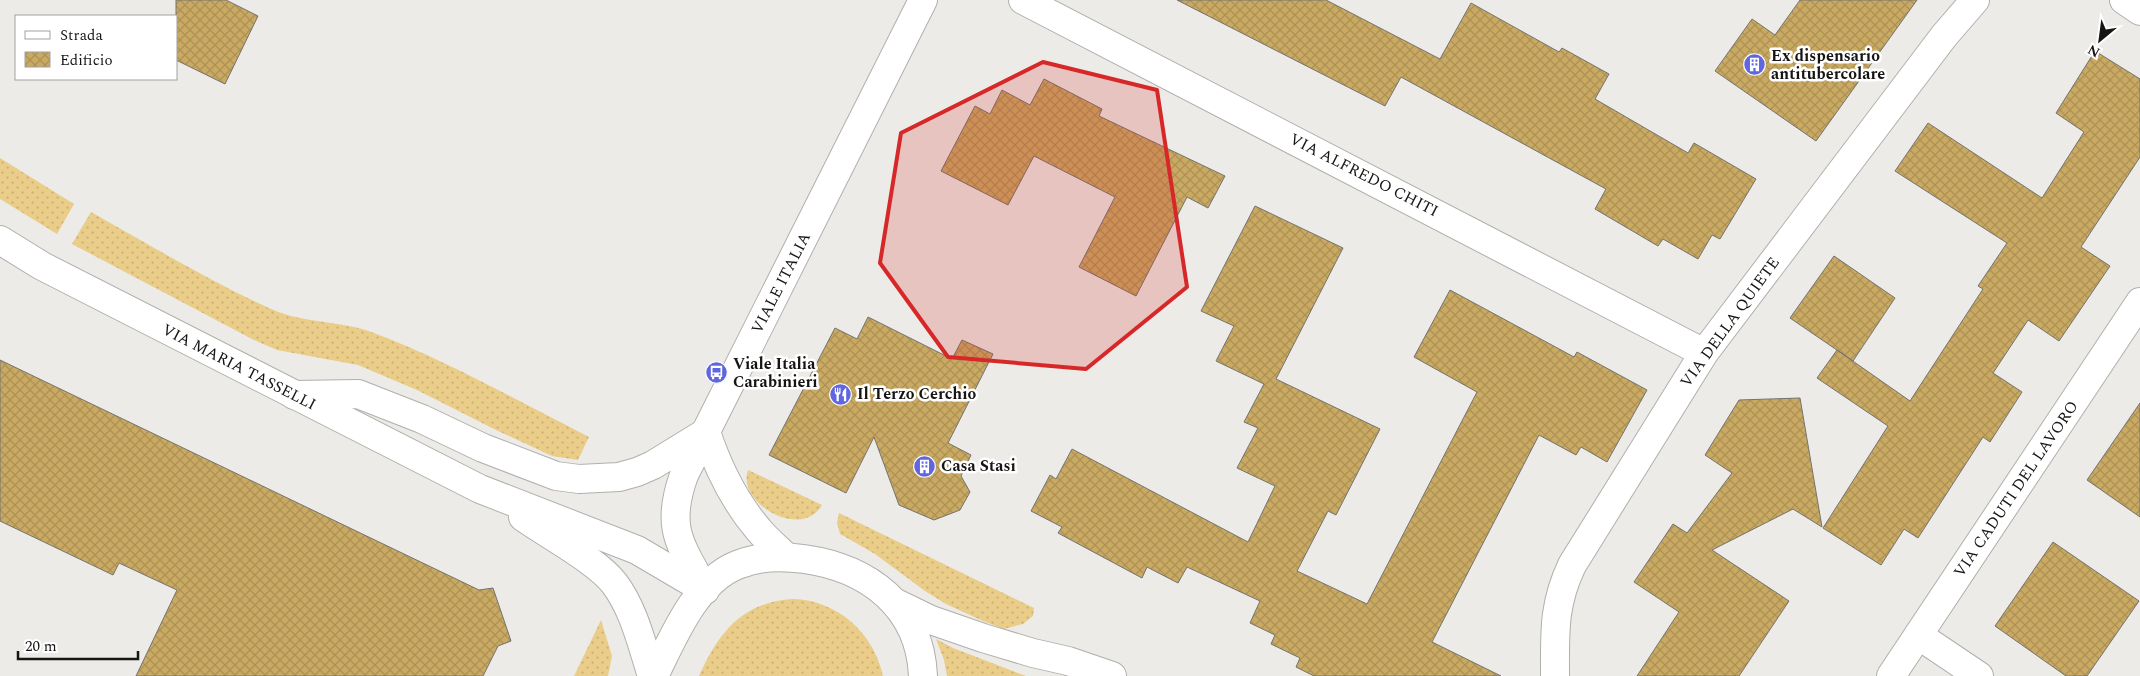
<svg xmlns="http://www.w3.org/2000/svg" width="2140" height="676" font-family="Spectral,serif">
<style>
.grass{fill:url(#grass-dots)}
.building{fill:url(#building-cross-hatch);stroke:#74736f}
.lines{fill:none;stroke-linecap:round;stroke-linejoin:round}
.minor-casing{stroke:#b1afac;stroke-width:30}
.major-casing{stroke:#b1afac;stroke-width:30}
.minor{stroke:#fff;stroke-width:28}
.major{stroke:#fff;stroke-width:28}
.marked{fill:#d62828;fill-opacity:0.2;stroke:#d62828;stroke-width:4;stroke-linejoin:round}
.labels{text-anchor:middle;dominant-baseline:central;stroke-width:5;stroke-linejoin:round;paint-order:stroke}
.poi-label{font-size:16px;font-weight:bold;fill:#161514;stroke:#fff;text-anchor:start}
.street-label{font-size:16px;fill:#161514;stroke:#fff}
</style>
<defs>
<pattern id="grass-dots" width="8" height="8" patternUnits="userSpaceOnUse" patternTransform="scale(1.25)"><rect width="8" height="8" fill="#ebcd8a"/><path d="M2 2h.1M6 6h.1" fill="none" stroke="#c9af76" stroke-width="1.8" stroke-linecap="round"/></pattern>
<pattern id="building-cross-hatch" width="8" height="8" patternUnits="userSpaceOnUse" patternTransform="scale(1.25)"><rect width="8" height="8" fill="#caaa63"/><path d="M0 0l8 8M0 8l8-8" fill="none" stroke="#ad9155"/></pattern>
</defs>
<rect width="100%" height="100%" fill="#ecebe7"/>
<path class="grass" d="M0,158L74,204L57,234L0,199Z
M91,212C150,245 209,281 271,309C304,324 341,320 374,333C448,361 518,401 589,437L578,460L552,456L494,429L417,390L358,365L277,350L252,339L72,244Z
M748,470L822,505C802,541 736,503 748,470Z
M839,513L1034,608L1033,616L1023,624L1004,629L983,621L946,604L925,591L875,554L840,534L837,523Z
M793,599C837,600 874,633 883,676H699C719,632 742,602 793,599Z
M601,620L612,656L608,676H574Z
M936,639L953,648L1026,676H947L944,660Z"/>
<path class="building" d="M176,0H226L258,16L225,84L176,60Z
M1177,0H1326L1440,59L1471,3L1559,52L1562,48L1609,74L1595,99L1688,153L1694,143L1756,179L1720,239L1712,235L1698,259L1663,239L1658,246L1595,209L1606,189L1401,77L1385,106Z
M1800,0H1917L1816,141L1715,71L1752,19L1775,35Z
M2095,51L2140,79V157L2081,247L2110,266L2059,341L2028,320L1993,373L2022,392L1990,442L1983,437L1918,538L1904,529L1881,565L1823,528L1888,426L1817,378L1837,350L1910,401L1983,289L1978,286L2007,243L1895,171L1928,123L2042,198L2084,132L2056,113Z
M1044,79L1102,109L1099,116L1225,176L1208,208L1187,197L1136,296L1079,267L1115,197L1034,156L1008,205L941,171L975,106L990,114L1002,90L1030,105Z
M1255,206L1343,248L1276,379L1380,429L1336,515L1328,511L1297,571L1367,604L1477,392L1414,357L1450,290L1574,357L1577,352L1647,390L1607,462L1581,447L1576,455L1539,435L1432,642L1501,676H1314L1296,667L1300,658L1271,644L1275,635L1250,623L1260,601L1187,567L1178,583L1147,567L1142,578L1058,533L1062,527L1031,511L1050,475L1056,479L1072,449L1248,542L1275,486L1237,468L1258,428L1244,422L1264,384L1216,361L1234,326L1201,311Z
M1834,256L1895,298L1853,361L1790,318Z
M868,317L952,359L962,340L993,354L948,443L971,455L961,476L970,492L960,510L934,520L899,505L874,437L846,493L769,455L835,328L857,339Z
M0,360L479,590L493,588L511,641L498,646L483,676H136L177,590L119,563L113,575L0,521Z
M1800,398L1822,527L1793,509L1712,550L1789,601L1739,676H1637L1679,612L1634,582L1673,524L1687,533L1732,473L1705,455L1739,400Z
M2140,403V517L2087,480Z
M2053,542L2139,601L2087,676H2066L1995,626Z"/>
<g class="lines">
<defs>
<path id="minor" d="M1023,0L1704,353
M2124,0L2140,11
M294,395L358,394L422,419L483,448L556,476L579,479L619,477L637,472L653,465L705,433
M706,432C717,465 735,502 758,529C766,539 777,548 786,557
M705,590C680,544 665,528 684,475L923,0
M1918,635L1979,676
M1555,676C1555,633 1553,605 1572,565L1704,353L1944,36L1975,0
M1891,676L2140,302"/>
<path id="major" d="M0,240L42,266L480,489L637,550L705,590
M523,517C547,534 597,561 614,583C634,609 642,645 652,676
M896,603L931,620L983,638L1033,653L1068,661L1112,676
M654,676C673,638 695,582 737,565C758,556 782,556 804,559C869,568 920,607 923,676"/>
</defs>
<use href="#minor" class="minor-casing"/>
<use href="#major" class="major-casing"/>
<use href="#minor" class="minor"/>
<use href="#major" class="major"/>
</g>
<path class="marked" d="M1043,62L1157,90L1187,287L1086,369L948,357L880,263L901,133Z"/>
<defs>
<symbol id="building-disc" viewBox="-11 -11 22 22"><circle r="9.5" fill="#6066df" stroke="#fff"/><path d="M-4-6H4V6H1V3H-1V6H-4ZM-2.5-4.3h1.7v1.8h-1.7ZM.8-4.3h1.7v1.8H.8ZM-2.5-1h1.7V.8h-1.7ZM.8-1h1.7V.8H.8Z" fill="#fff"/></symbol>
<symbol id="bus-disc" viewBox="-11 -11 22 22"><circle r="9.5" fill="#6066df" stroke="#fff"/><path d="M-5-6H5V4H4V6H2V4H-2V6H-4V4H-5ZM-3.5-4V0h7V-4ZM-3.5 1.2v1.5H-2V1.2ZM2 1.2v1.5H3.5V1.2Z" fill="#fff"/></symbol>
<symbol id="restaurant-disc" viewBox="-11 -11 22 22"><circle r="9.5" fill="#6066df" stroke="#fff"/><path d="M-5-6h1v4h1v-4h1v4h1v-4h1v5L-1.5 .5V6h-2V.5L-5-1ZM5-6V6H3V1.5H1.5Q1.5-4 5-6Z" fill="#fff"/></symbol>
</defs>
<g fill-rule="evenodd">
<use href="#building-disc" x="1742" y="52" width="25" height="25"/>
<use href="#bus-disc" x="704" y="360" width="25" height="25"/>
<use href="#restaurant-disc" x="828" y="382" width="25" height="25"/>
<use href="#building-disc" x="912" y="454" width="25" height="25"/>
</g>
<g class="labels">
<g class="poi-label">
<text x="1771" y="56">Ex dispensario<tspan x="1771" dy="18">antitubercolare</tspan></text>
<text x="733" y="364">Viale Italia<tspan x="733" dy="18">Carabinieri</tspan></text>
<text x="857" y="394">Il Terzo Cerchio</text>
<text x="941" y="466">Casa Stasi</text>
</g>
<g class="street-label">
<text transform="translate(1364 175) rotate(27)">VIA ALFREDO CHITI</text>
<text transform="translate(781 283) rotate(-63)">VIALE ITALIA</text>
<text transform="translate(1730 322) rotate(-54)">VIA DELLA QUIETE</text>
<text transform="translate(239 367) rotate(27)">VIA MARIA TASSELLI</text>
<text transform="translate(2016 489) rotate(-56)">VIA CADUTI DEL LAVORO</text>
</g>
</g>
<rect x="15" y="15" width="162" height="65" fill="#ffffff" stroke="#a2a1a1"/>
<rect x="25" y="31" width="25" height="8" fill="#ffffff" stroke="#a2a1a1"/>
<text x="60" y="40" font-size="15" fill="#161514">Strada</text>
<rect x="25" y="52" width="25" height="15" fill="url(#building-cross-hatch)" stroke="#a2a1a1"/>
<text x="60" y="65" font-size="15" fill="#161514">Edificio</text>
<g transform="translate(2100 40) rotate(209)" stroke="#ffffff" stroke-width="4" paint-order="stroke">
<path d="M0-4L9 19L0 12L-9 19Z" fill="#161514"/>
<text y="-8" font-size="14" font-weight="bold" text-anchor="middle" fill="#161514">N</text>
</g>
<path d="M18 651v8h120v-8" fill="none" stroke="#161514" stroke-width="2.5"/>
<text x="25" y="651" font-size="15" fill="#161514" stroke="#ffffff" stroke-width="4" paint-order="stroke">20 m</text>
</svg>
